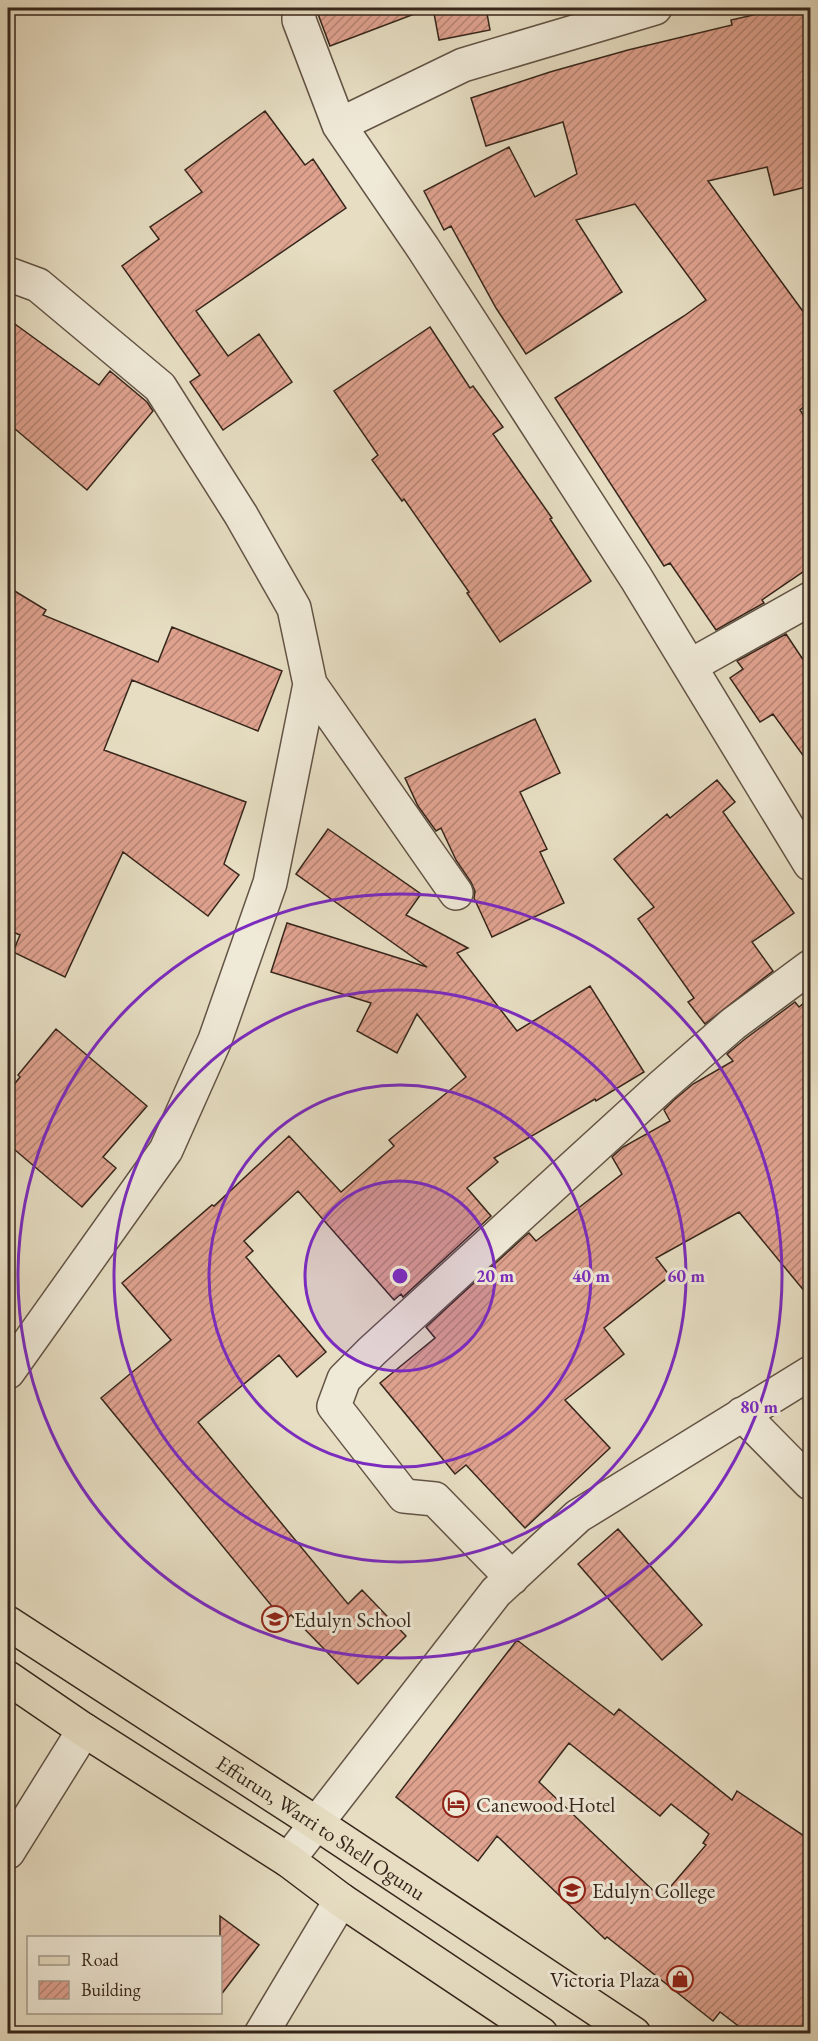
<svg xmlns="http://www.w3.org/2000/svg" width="818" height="2041" font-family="'EB Garamond',serif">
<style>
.building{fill:url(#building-hatch);stroke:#37261b;stroke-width:1.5;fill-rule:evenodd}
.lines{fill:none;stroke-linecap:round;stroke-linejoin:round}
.minor-casing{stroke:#635445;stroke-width:36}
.major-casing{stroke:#37261b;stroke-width:36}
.minor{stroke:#efe9d7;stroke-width:33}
.major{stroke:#e6ddc2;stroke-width:33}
.ring{fill:none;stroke:#7b2cbf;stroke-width:3}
.labels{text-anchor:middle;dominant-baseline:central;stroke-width:6;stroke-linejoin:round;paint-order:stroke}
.poi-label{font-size:21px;fill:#37261b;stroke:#efe9d7;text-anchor:start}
.street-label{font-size:21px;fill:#37261b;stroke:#efe9d7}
.centre{fill:#7b2cbf;stroke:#efe9d7;stroke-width:3}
.ring-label{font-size:18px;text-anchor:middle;font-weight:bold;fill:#7b2cbf;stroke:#efe9d7;stroke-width:6;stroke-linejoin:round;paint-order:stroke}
</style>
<defs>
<pattern id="building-hatch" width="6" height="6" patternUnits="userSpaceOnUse" patternTransform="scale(1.5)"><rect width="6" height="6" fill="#dfa28f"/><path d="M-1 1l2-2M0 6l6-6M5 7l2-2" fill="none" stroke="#b68474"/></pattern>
</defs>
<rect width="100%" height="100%" fill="#e6ddc2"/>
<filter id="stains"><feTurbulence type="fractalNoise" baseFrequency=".00333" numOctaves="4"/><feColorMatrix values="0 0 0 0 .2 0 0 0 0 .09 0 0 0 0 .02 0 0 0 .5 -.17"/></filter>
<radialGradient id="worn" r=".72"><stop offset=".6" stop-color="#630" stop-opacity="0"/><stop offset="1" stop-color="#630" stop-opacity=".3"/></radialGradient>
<path class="building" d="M318,8H425V10L330,46L318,14Z
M433,8H486L490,30L439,40Z
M784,8H810V186L774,195L767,167L708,181L810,321V402L800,410L810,426V567L762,600L764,603L716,630L670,563L664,566L555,398L684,316L706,300L635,204L576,220L622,292L526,354L496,308L451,226L444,230L424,191L509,147L535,197L577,174L563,122L486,146L471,98L550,72L628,50L732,25L731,20Z
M265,111L305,165L313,159L346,208L196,311L228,356L259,334L292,382L223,430L190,382L200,375L122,266L159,239L150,227L202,192L185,170Z
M8,319L99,385L110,371L147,402L153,411L87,490L8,423Z
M430,327L470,388L473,386L503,427L493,434L552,518L550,519L591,581L500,642L467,593L469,592L404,499L402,501L372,460L378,455L334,391Z
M8,587L46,610L43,615L158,662L172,627L282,671L258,731L132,680L104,750L246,802L224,864L239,875L208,916L123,852L65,977L13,952L20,935L8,930Z
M786,634L810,670V765L773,714L760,722L730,678L743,669L737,661Z
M535,719L560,773L520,792L547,849L540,852L564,903L492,937L474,898L475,891L471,882L456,860L441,828L436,831L418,806L405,778Z
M717,780L735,802L723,812L794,913L752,942L773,971L705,1024L688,1002L694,998L638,919L654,907L614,859L667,814L670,818Z
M328,829L421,894L406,915L468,948L457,953L517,1031L590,986L644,1072L596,1101L595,1099L494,1158L498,1162L467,1188L491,1216L403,1297L401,1294L394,1300L298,1191L244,1241L253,1251L246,1257L326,1352L297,1377L279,1355L198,1422L348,1604L362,1590L406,1636L358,1684L291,1615L284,1621L101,1398L171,1340L122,1283L212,1205L214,1206L289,1136L341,1192L394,1146L389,1140L466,1077L417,1014L397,1053L357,1031L371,1003L271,972L287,923L427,967L296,874Z
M810,998V1298L739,1212L656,1258L670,1276L604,1328L624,1354L565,1400L610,1448L525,1528L466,1465L455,1474L380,1383L435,1338L426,1327L525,1236L529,1233L536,1241L622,1174L612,1157L623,1147L670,1121L664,1110L674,1100L693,1084L733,1061L727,1054L745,1039L795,1002L799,1007Z
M56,1029L147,1106L103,1157L116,1168L82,1207L8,1144V1092L20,1077L18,1075Z
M618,1529L702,1625L662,1660L578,1564Z
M517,1640L614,1715L619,1709L732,1800L737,1791L810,1840V2034H749L720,2012L713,2021L607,1937L605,1939L497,1836L478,1861L396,1797ZM569,1743L660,1816L671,1804L709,1834L703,1843L706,1845L661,1898L539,1782Z
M220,1916L259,1945L220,1996Z"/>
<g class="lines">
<defs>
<path id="minor" d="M299,8V20L339,125L423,248L636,578L810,864
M339,125L463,65L655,8
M8,274L38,285L160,387L241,515L294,608L310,684L270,883L215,1040L166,1150L8,1372
M690,666L810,599
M310,684L456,893
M742,1414L810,1483
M512,1578L435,1499L404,1496L334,1406L344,1379L372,1351L662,1086L733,1024L810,967
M8,1852L84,1730
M288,1860L496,1592L578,1516L810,1373
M261,2034L341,1900"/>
<g id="major">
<path id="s1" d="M8,1623L316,1823L634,2034"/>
<path d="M8,1678L84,1730L288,1860L341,1900L541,2034"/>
</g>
</defs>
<use href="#minor" class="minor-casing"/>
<use href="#major" class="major-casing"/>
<use href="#minor" class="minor"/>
<use href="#major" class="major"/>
</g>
<circle cx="400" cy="1276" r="95" fill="#7b2cbf" fill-opacity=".12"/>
<g class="ring">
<circle cx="400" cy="1276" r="95"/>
<circle cx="400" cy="1276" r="191"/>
<circle cx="400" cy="1276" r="286"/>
<circle cx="400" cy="1276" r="382"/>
</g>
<defs>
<symbol id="school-ring" viewBox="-11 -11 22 22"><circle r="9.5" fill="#efe9d7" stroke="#8f2418" stroke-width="1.5"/><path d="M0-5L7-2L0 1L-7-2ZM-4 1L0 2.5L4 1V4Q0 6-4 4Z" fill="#8f2418"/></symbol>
<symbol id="hotel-ring" viewBox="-11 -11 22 22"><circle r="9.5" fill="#efe9d7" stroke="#8f2418" stroke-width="1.5"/><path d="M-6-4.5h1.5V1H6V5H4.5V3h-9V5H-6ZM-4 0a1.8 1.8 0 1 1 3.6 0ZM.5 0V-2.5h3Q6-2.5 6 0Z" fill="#8f2418"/></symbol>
<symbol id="university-ring" viewBox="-11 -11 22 22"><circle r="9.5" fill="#efe9d7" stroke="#8f2418" stroke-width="1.5"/><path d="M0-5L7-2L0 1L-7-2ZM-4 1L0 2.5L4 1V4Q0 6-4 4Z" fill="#8f2418"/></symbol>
<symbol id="shop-ring" viewBox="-11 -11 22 22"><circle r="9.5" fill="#efe9d7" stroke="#8f2418" stroke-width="1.5"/><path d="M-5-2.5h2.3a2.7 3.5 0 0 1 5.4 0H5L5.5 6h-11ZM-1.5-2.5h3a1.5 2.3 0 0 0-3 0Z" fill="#8f2418"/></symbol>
</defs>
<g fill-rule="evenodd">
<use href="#school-ring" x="260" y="1604" width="30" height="30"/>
<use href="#hotel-ring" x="441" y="1789" width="30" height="30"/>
<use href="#university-ring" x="557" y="1875" width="30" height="30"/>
<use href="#shop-ring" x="665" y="1964" width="30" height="30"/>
</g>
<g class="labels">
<g class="poi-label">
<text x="294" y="1619">Edulyn School</text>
<text x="476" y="1804">Canewood Hotel</text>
<text x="592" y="1890">Edulyn College</text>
<text x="660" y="1979" text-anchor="end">Victoria Plaza</text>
</g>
<g class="street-label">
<text stroke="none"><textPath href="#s1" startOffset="374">Effurun, Warri to Shell Ogunu</textPath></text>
</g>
</g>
<circle cx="400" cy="1276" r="9" class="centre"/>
<g class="ring-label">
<text x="495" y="1282">20 m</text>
<text x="591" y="1282">40 m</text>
<text x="686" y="1282">60 m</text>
<text x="759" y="1413">80 m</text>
</g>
<rect width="818" height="2041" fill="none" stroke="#e6ddc2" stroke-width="30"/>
<rect x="9" y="9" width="800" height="2023" fill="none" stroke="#37261b" stroke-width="3"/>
<rect x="15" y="15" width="788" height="2011" fill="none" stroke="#37261b" stroke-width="1.5"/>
<rect x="27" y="1936" width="195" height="78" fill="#efe9d7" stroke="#a59b8c" stroke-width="1.5"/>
<rect x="39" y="1956" width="30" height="9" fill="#e6ddc2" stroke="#a59b8c" stroke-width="1.5"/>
<text x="81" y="1966" font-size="18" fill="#37261b">Road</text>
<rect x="39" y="1981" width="30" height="18" fill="url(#building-hatch)" stroke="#a59b8c" stroke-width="1.5"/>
<text x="81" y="1996" font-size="18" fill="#37261b">Building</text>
<rect width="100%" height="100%" filter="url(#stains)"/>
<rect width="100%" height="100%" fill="url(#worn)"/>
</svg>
